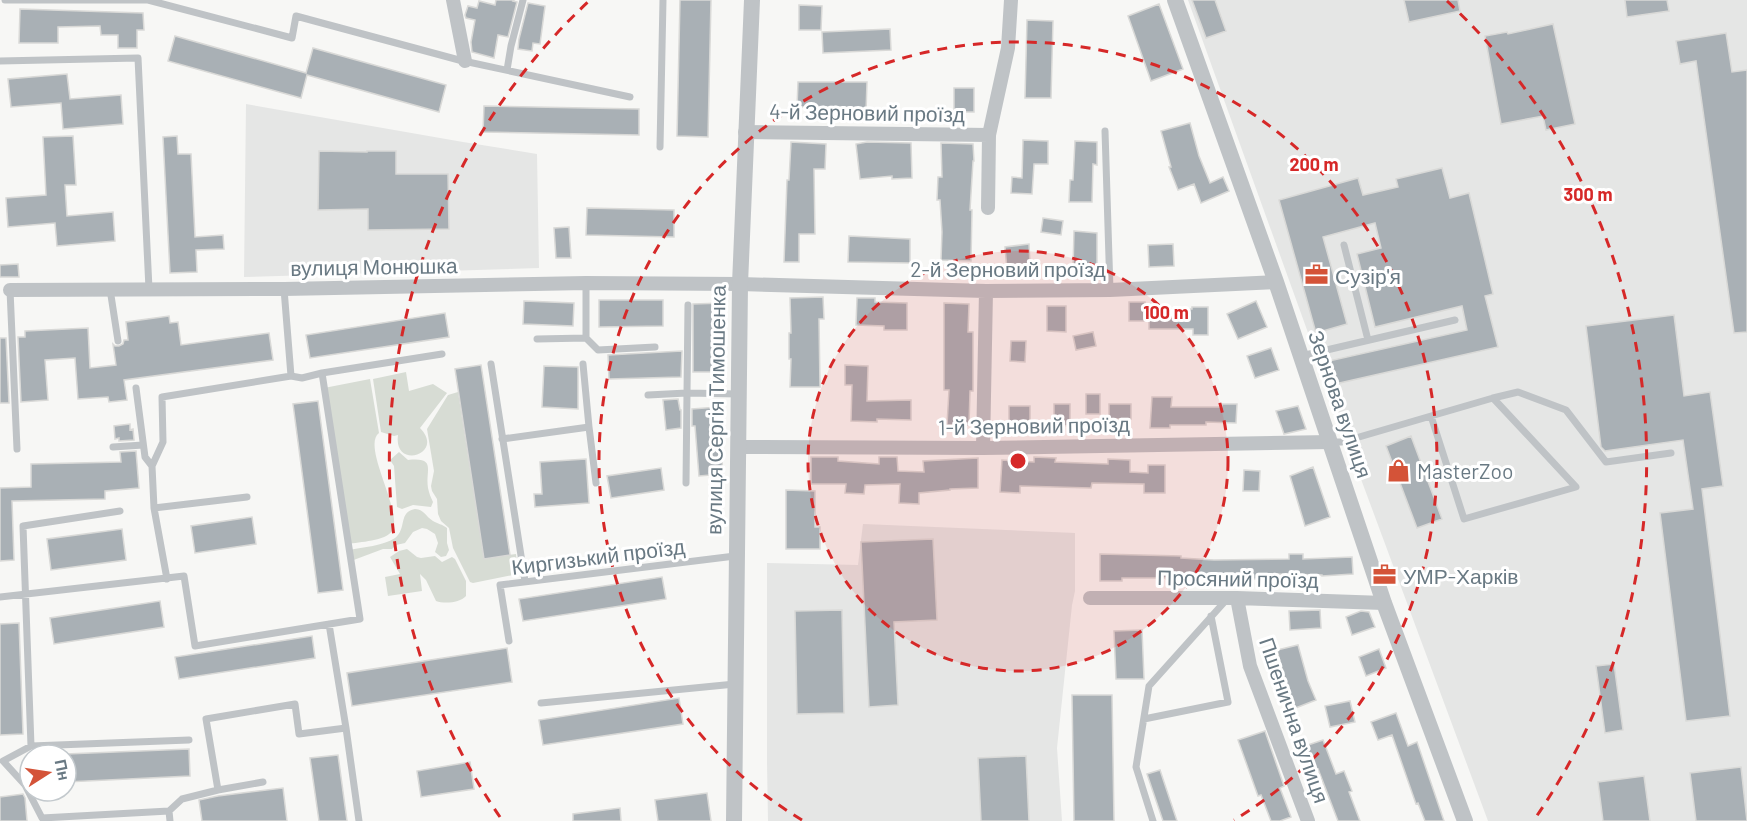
<svg xmlns="http://www.w3.org/2000/svg" width="1747" height="821" font-family="Barlow,sans-serif">
<style>
.built{fill:#e5e6e5}
.green{fill:#d7dcd4}
.building{fill:#a9b0b5;stroke:#d9d9d7;stroke-width:1.5}
.lines{fill:none;stroke-linecap:round;stroke-linejoin:round}
.service{stroke:#bfc3c6;stroke-width:7}
.minor{stroke:#bfc3c6;stroke-width:14}
.tertiary{stroke:#bfc3c6;stroke-width:16}
.ring{fill:none;stroke:#d62828;stroke-width:3;stroke-dasharray:10 8}
.labels{text-anchor:middle;dominant-baseline:central;stroke-width:6;stroke-linejoin:round;paint-order:stroke}
.street-label{font-size:21px;fill:#697983;stroke:#fff}
.poi-label{font-size:21px;fill:#697983;stroke:#fff;text-anchor:start}
.centre{fill:#d62828;stroke:#fff;stroke-width:3}
.ring-label{font-size:18px;text-anchor:middle;font-weight:bold;fill:#d62828;stroke:#fff;stroke-width:6;stroke-linejoin:round;paint-order:stroke}
</style>
<rect width="100%" height="100%" fill="#f7f7f5"/>
<path class="built" d="M1188,0H1747V821H1488L1355,463Z
M246,104L463,142L537,154L539,268L244,277Z
M863,524L1075,533V591L1072,605L1057,748L1062,821H768L767,763V563L858,565Z"/>
<path class="green" d="M406,372L409,391L433,384L447,393L420,428C446,454 393,471 398,435L394,436L381,432L373,379Z
M370,379L379,433C361,446 404,513 392,531C386,541 359,542 348,544L324,388Z
M458,392L484,558L516,554L518,574L473,583L470,582L453,548L449,528L441,521L438,514L437,499L432,491L431,486L434,471L427,429L448,395Z
M399,452L408,460C437,457 425,470 428,488C429,493 431,498 433,502L431,507L413,505L402,509L397,507L394,466L390,460Z
M415,509C425,510 425,516 433,521C438,524 442,524 447,528V543L449,550L446,556L441,557L435,552L438,543L435,534L427,529L422,528L413,532L405,543L396,545L392,549H383L351,561L349,550C363,547 383,546 395,538C407,529 398,512 415,509Z
M407,549L417,557L421,558L435,556L442,562L452,557L455,559L466,581V596C460,603 444,604 436,601L426,580L420,574L422,591L388,596L385,577L400,574L390,557L399,551Z"/>
<path class="building" d="M496,0H514L513,1L517,2L508,37L498,35L494,58L472,52L471,42L475,20L466,18L465,15L468,6L477,8L479,1L495,5Z
M680,0H711L708,137L677,136Z
M1192,0H1215L1226,31L1206,38Z
M1404,0H1458L1460,11L1409,22Z
M1625,0H1667L1669,11L1627,17Z
M528,3L545,6L540,44L533,43L532,51L518,49L519,39Z
M1159,4L1183,69L1151,81L1128,16Z
M799,5L822,6L821,30H799Z
M20,9L143,13L144,30H137V48H118V35H101L100,26L58,27V43H19Z
M1027,20L1053,21L1051,98H1025Z
M1553,24L1575,124L1546,130L1543,116L1501,124L1485,36L1507,32L1508,34Z
M890,29L891,50L823,53L822,32Z
M1726,33L1732,72L1747,70V332L1734,333L1696,61L1680,64L1676,41Z
M175,36L306,73L313,48L446,85L439,112L307,75L301,98L168,61Z
M67,74L70,99L121,95L123,124L63,129L61,103L11,107L8,79Z
M798,82H867L866,112H840V107H797Z
M954,88H974V112H954Z
M484,106L639,109V135L483,132Z
M1190,123L1199,156L1210,183L1223,177L1229,191L1201,203L1194,184L1178,190L1169,167H1171L1161,131Z
M73,136L76,185H65L67,216L113,212L115,241L57,246L55,223L8,227L6,198L46,195L43,137Z
M177,136L178,154H191L195,237L223,235L224,249L196,250L197,272L170,273L163,137Z
M1023,140L1048,141V164H1034L1032,194L1011,193L1012,177L1022,178Z
M1075,141L1097,142V165L1093,164L1092,202H1069L1070,180H1073Z
M791,142L826,144L825,169H814L815,234H799V262H784L787,180H789Z
M867,142L911,143L912,178L892,179V176L860,179L856,144Z
M941,143L973,144L974,161H973L970,210H972L971,261L941,260L942,232L940,200H937L938,177H942Z
M319,151L367,152V151H396V174H448L449,229L368,230V209L318,210Z
M1442,168L1450,198L1469,193L1493,294L1485,296L1498,347L1335,384L1329,361L1467,330L1462,306L1375,327L1357,254L1381,248L1375,223L1323,237L1347,324L1316,333L1279,200L1358,178L1363,195L1398,187L1396,179Z
M587,208L674,210V237L586,235Z
M1043,218L1063,221L1061,235L1041,232Z
M569,227L571,258H556L554,228Z
M1074,231L1097,233V271L1073,268Z
M849,236L910,239V263L848,262Z
M1029,244L1030,264L1029,268L1007,270L1005,247Z
M1173,244L1174,266L1149,267L1148,245Z
M18,264L19,277H0V265Z
M823,297L824,319H819L820,387H790L791,359H789V333H791L790,298Z
M857,298H875V302L907,303V330H884V326L856,325Z
M599,300H663V326L599,327Z
M524,301L574,303L573,326L523,324Z
M1256,301L1267,327L1238,339L1227,314Z
M1129,302H1145V309H1192V307H1208V335H1193V329H1149V321H1129Z
M724,303V372H693V304Z
M944,303L969,304L968,332H973V391H970L969,425H947L949,390H944Z
M1047,306H1066V332L1047,331Z
M445,313L449,337L310,358L306,335Z
M1674,315L1684,396L1710,392L1723,486L1702,489L1730,716L1686,721L1660,513L1693,509L1683,440L1605,451L1601,447L1586,326Z
M169,316L170,323L178,322L181,345L269,333L273,360L124,380L127,400L109,402L108,397L78,399L75,358L45,360L48,400L21,402L18,337H25V331L88,328L90,368L116,365L113,344L115,346H119L123,344L124,340H128L126,322Z
M1093,332L1096,346L1076,350L1073,336Z
M0,338H6L9,403H0Z
M1011,341H1026L1025,362L1010,361Z
M1271,348L1279,370L1255,378L1247,356Z
M682,351L681,377L609,379L608,355Z
M481,365L510,555L484,559L455,369Z
M845,365L868,366L867,401L911,400V420L877,419V422L851,421L852,385H845Z
M544,366L578,367V409L542,407Z
M1086,394H1100V414H1086Z
M1152,397H1172L1171,407H1222V404H1237L1236,423L1206,422V425H1170V428H1150Z
M678,399L680,410H681V428L666,430L663,400Z
M318,401L343,590L318,593L293,404Z
M1054,404H1070V426L1054,425Z
M1109,404H1131V419H1109Z
M1009,406H1030V423H1009Z
M1298,406L1306,429L1284,434L1276,411Z
M718,407L723,474L699,476L695,426H692V409Z
M130,424V430L133,429L134,440L119,441V438L115,439L114,426Z
M1411,436L1442,519L1417,528L1386,446Z
M136,451L139,488L105,491V499L12,501L14,560L0,561V488L31,487V464L121,462L120,452Z
M811,457H838V461L879,464V457H897L898,471L924,472L923,461L978,458V488L950,489V490L919,493V504L899,503L900,484L865,485L864,494L845,493L846,484H811Z
M1034,457L1056,458L1055,462L1108,464V459L1130,460V472L1148,473V465H1165V493H1144V484L1092,483L1091,488L1020,486V493L1000,492L1002,460L1034,462Z
M586,459L589,503L535,507L534,494H542L540,462Z
M1313,467L1330,517L1305,526L1290,476Z
M661,468L664,490L611,498L607,476Z
M1244,470L1260,471L1259,491H1243Z
M786,490L815,491V527H820V549H786Z
M252,517L256,544L195,553L191,526Z
M122,529L126,560L51,570L47,539Z
M933,539L937,620L894,622L898,705L869,707L861,542Z
M1100,554L1181,556V558L1214,560L1289,559V554H1303V559L1352,557L1353,574L1322,576V575L1276,574V579L1214,580V581L1166,579V578H1122V581H1100Z
M662,577L666,599L523,621L519,599Z
M160,601L164,627L54,644L50,618Z
M842,610L844,713L797,714L795,611Z
M1320,610L1321,628L1290,630L1289,611Z
M1361,611L1369,612L1375,627L1352,635L1346,617Z
M19,623L23,734L0,735V624Z
M1142,630L1144,679H1116L1114,631Z
M312,636L315,658L179,679L175,657Z
M1298,645L1308,681L1316,700L1293,709L1286,689H1287L1277,650Z
M507,648L512,682L352,706L347,673Z
M1379,649L1386,668L1366,676L1359,657Z
M1614,664L1623,730L1605,733L1596,666Z
M1072,695H1112L1114,821H1074Z
M679,698L683,724L543,745L539,720Z
M1350,701L1355,722L1330,727L1325,706Z
M1396,713L1408,746L1417,742L1444,821H1425L1418,803L1416,804L1392,735L1378,740L1371,722Z
M1265,731L1284,786L1280,788L1291,817L1280,821H1271L1261,795L1258,796L1238,740Z
M1323,740L1336,774L1344,771L1352,791L1349,792L1360,821H1338L1318,769L1314,770L1305,746Z
M189,749L190,776L66,782V754Z
M338,755L347,821H319L310,758Z
M1026,756L1029,821H981L978,758Z
M470,762L474,789L421,797L417,771Z
M1741,767L1747,821H1696L1690,773Z
M1160,770L1177,821H1163L1147,774Z
M1644,776L1650,821H1603L1598,782Z
M283,788L287,821H202L199,800L218,796Z
M707,793L711,821H658L655,800Z
M23,794L25,798L27,821H0V797Z
M620,808L621,821H573V814Z"/>
<g class="lines">
<path class="service" d="M5,0H148L292,38L296,16L459,60L630,97
M0,61L138,58L149,289
M507,70L511,46L523,0
M1105,131L1110,290
M660,147L663,0
M1344,245L1368,340
M110,289L118,341
M284,289L291,376L302,378L322,373L442,354
M10,290L17,449
M688,305L687,393L738,394
M586,338L598,350L655,347
M537,339L586,338V283
M1301,356L1455,320
M491,364L525,581
M136,388L145,457L152,466
M648,395L687,393L686,483
M1431,416L1493,398
M589,427L596,483
M502,439L589,427L583,364
M1330,442H1342L1431,416L1464,519L1576,487L1493,398L1518,392L1566,410L1606,462L1671,453
M113,447L143,445
M154,508L247,497
M167,579L154,508L152,466L163,442L162,397L291,376
M0,597L184,576L195,646L360,619L322,373
M329,624L346,728L359,821
M509,641L500,585L735,556
M541,703L735,684
M1144,719L1228,702L1211,616
M31,746L23,526L120,511
M263,782L218,790L206,719L295,704L299,734L346,728
M169,811L42,818L25,785L3,761L31,746L189,740
M170,821L169,811L182,799L218,790
M1153,821L1136,767L1149,686L1228,598"/>
<path class="minor" d="M453,0L465,61
M745,132L989,135
M988,208L989,135L1008,48L1011,0
M10,290L284,289L586,283L740,284L986,291L1110,290L1276,282
M738,447L983,448L1330,442
M983,448L986,291
M1090,598H1237L1384,603
M1237,598L1250,666L1308,821"/>
<path class="tertiary" d="M1175,0L1276,282L1384,603L1465,821
M734,821L740,284L752,0"/>
</g>
<circle cx="1018" cy="461" r="210" fill="#d62828" fill-opacity=".12"/>
<g class="ring">
<circle cx="1018" cy="461" r="210"/>
<path d="M802 820A419 419 0 1 1 1234 820"/>
<path d="M500 817A629 629 0 0 1 589 1M1447 1A629 629 0 0 1 1536 817"/>
</g>
<defs>
<symbol id="office-bare" viewBox="-9 -9 18 18"><path d="M-6-3h4V-5.5h4V-3h4V5H-6ZM-1-4.5V-3h2v-1.5ZM-6 0V1H6V0Z" fill="#d45338" stroke="#fff" stroke-width="2.5" paint-order="stroke"/></symbol>
<symbol id="shop-bare" viewBox="-9 -9 18 18"><path d="M-5-2.5h2.3a2.7 3.5 0 0 1 5.4 0H5L5.5 6h-11ZM-1.5-2.5h3a1.5 2.3 0 0 0-3 0Z" fill="#d45338" stroke="#fff" stroke-width="2.5" paint-order="stroke"/></symbol>
</defs>
<g fill-rule="evenodd">
<use href="#office-bare" x="1300" y="258" width="33" height="33"/>
<use href="#shop-bare" x="1382" y="454" width="33" height="33"/>
<use href="#office-bare" x="1368" y="558" width="33" height="33"/>
</g>
<g class="labels">
<g class="street-label">
<text transform="translate(867 112) rotate(1)">4-й Зерновий проїзд</text>
<text transform="translate(374 266) rotate(-1)">вулиця Монюшка</text>
<text x="1008" y="268">2-й Зерновий проїзд</text>
<text transform="translate(1341 404) rotate(71)">Зернова вулиця</text>
<text transform="translate(715 410) rotate(-89)">вулиця Сергія Тимошенка</text>
<text transform="translate(1034 425) rotate(-1)">1-й Зерновий проїзд</text>
<text transform="translate(598 556) rotate(-7)">Киргизький проїзд</text>
<text transform="translate(1238 578) rotate(1)">Просяний проїзд</text>
<text transform="translate(1295 720) rotate(71)">Пшенична вулиця</text>
</g>
<g class="poi-label">
<text x="1335" y="275">Сузір'я</text>
<text x="1417" y="470">MasterZoo</text>
<text x="1403" y="575">УМР-Харків</text>
</g>
</g>
<circle cx="1018" cy="461" r="9" class="centre"/>
<g class="ring-label">
<text x="1314" y="171">200 m</text>
<text x="1588" y="201">300 m</text>
<text x="1166" y="319">100 m</text>
</g>
<g transform="translate(48 773) rotate(78)"><circle r="28" fill="#ffffff" stroke="#c3c9cd" stroke-width="1.5"/>
<path d="M0-4.5L10 22L0 15L-10 22Z" fill="#d45338"/>
<text y="-9" font-size="16" font-weight="bold" text-anchor="middle" fill="#697983">Пн</text>
</g>
</svg>
